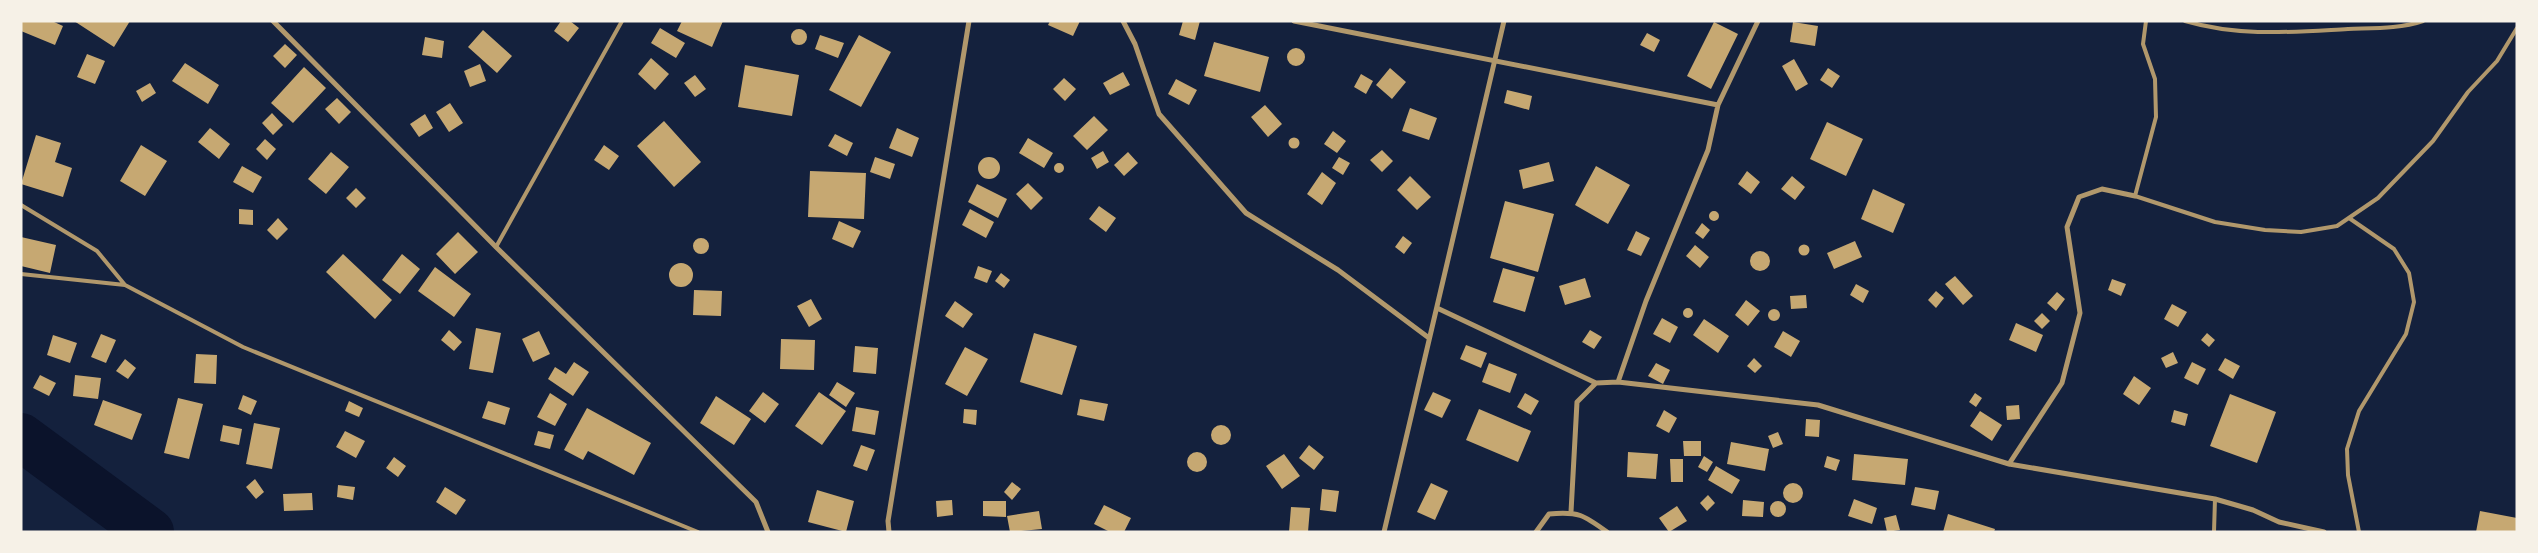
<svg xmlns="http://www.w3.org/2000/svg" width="2538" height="553" font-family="'Public Sans',sans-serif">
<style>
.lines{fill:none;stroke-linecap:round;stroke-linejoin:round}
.river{stroke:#0b132b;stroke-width:48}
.building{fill:#c6a872}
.service{stroke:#b1986c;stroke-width:4}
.minor{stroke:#b1986c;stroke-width:5}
</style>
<rect width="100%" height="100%" fill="#14213d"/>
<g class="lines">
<path class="river" d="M21,437L150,532"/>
</g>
<path class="building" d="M21,21H52L63,26L55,45L21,31Z
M74,21H130L114,47Z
M561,21H570L579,28L568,42L554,31Z
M682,21H723L712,47L677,31Z
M1050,21H1080L1073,36L1048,25Z
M1183,21H1200L1195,40L1179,35Z
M1714,22L1738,34L1711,89L1687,76Z
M1793,22L1818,26L1815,46L1790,42Z
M660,28L685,43L676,58L651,43Z
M791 37a8 8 0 1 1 16 0a8 8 0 1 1-16 0Z
M483,30L512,56L497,73L468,47Z
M1647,33L1660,40L1654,52L1640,45Z
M820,35L844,43L838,58L815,49Z
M859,35L891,52L861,107L829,90Z
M425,37L444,41L442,58L422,55Z
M1214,42L1269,57L1260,92L1204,76Z
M285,44L297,55L285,68L273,56Z
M1287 57a9 9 0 1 1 18 0a9 9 0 1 1-18 0Z
M87,54L105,61L95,84L77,77Z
M651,58L669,74L655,90L638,74Z
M1794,59L1808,84L1796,91L1782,66Z
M185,63L219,85L208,104L172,81Z
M480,64L486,81L470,87L464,71Z
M745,65L799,75L792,116L738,107Z
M304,67L326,88L293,123L271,103Z
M1390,68L1406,82L1392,99L1376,85Z
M1828,68L1840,76L1832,88L1820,80Z
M1123,72L1130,85L1110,95L1103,83Z
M1361,74L1373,81L1366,94L1354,87Z
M695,75L706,89L695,97L684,83Z
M1064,78L1076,89L1065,101L1053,89Z
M1176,79L1197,90L1189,105L1168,94Z
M150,83L156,93L142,102L136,91Z
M1507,90L1532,96L1529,110L1504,103Z
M337,98L351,112L339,124L325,109Z
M450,103L463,123L449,132L436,112Z
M1265,105L1282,124L1268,137L1251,117Z
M1410,108L1437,118L1429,140L1402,131Z
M272,113L283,125L273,135L262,123Z
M425,114L433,128L419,137L410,124Z
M1094,116L1108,130L1087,150L1073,136Z
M664,121L701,162L674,187L637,146Z
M1827,122L1863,139L1846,176L1810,159Z
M210,128L230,144L219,159L198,142Z
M897,128L919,138L912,157L889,148Z
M1333,131L1346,141L1337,153L1324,144Z
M835,134L853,143L847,156L828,146Z
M36,135L61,143L55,162L72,168L63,197L21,184Z
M1288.5 143a5.5 5.5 0 1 1 11 0a5.5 5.5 0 1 1-11 0Z
M1028,138L1053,153L1044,168L1019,153Z
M265,139L276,149L267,160L256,149Z
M141,145L167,161L145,196L120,181Z
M604,145L619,156L609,170L594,160Z
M1382,150L1393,161L1382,172L1370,160Z
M1103,151L1109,162L1097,169L1091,158Z
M331,152L349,167L326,194L308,179Z
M1128,152L1138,163L1124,176L1114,165Z
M978 168a11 11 0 1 1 22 0a11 11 0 1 1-22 0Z
M875,157L895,164L890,179L870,172Z
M1339,157L1350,163L1343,175L1332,168Z
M1549,162L1554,181L1523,189L1519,170Z
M1054 168a5 5 0 1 1 10 0a5 5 0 1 1-10 0Z
M242,166L262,177L253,193L233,182Z
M1596,166L1630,185L1608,224L1575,205Z
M810,171L866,173L864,219L808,217Z
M1747,171L1760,182L1751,194L1738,184Z
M1322,172L1336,183L1322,205L1307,194Z
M1410,176L1431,197L1417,210L1397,190Z
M1792,176L1805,187L1795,200L1781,189Z
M1028,183L1043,198L1031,210L1016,194Z
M977,184L1007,199L998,218L968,202Z
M356,188L366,198L356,208L346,198Z
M1873,189L1905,204L1893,233L1861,219Z
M1505,201L1554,214L1538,272L1490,258Z
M1099,206L1116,218L1106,232L1089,219Z
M239,209L253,210V225L239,224Z
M970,209L994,222L986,238L962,225Z
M1709 216a5 5 0 1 1 10 0a5 5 0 1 1-10 0Z
M278,218L288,229L277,240L267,230Z
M839,221L861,231L853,248L832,239Z
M1702,223L1710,230L1703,239L1695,233Z
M1636,231L1650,238L1641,256L1627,250Z
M458,232L478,252L455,274L436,254Z
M1403,236L1412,243L1404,254L1395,247Z
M21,237L56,245L50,273L21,266Z
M693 246a8 8 0 1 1 16 0a8 8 0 1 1-16 0Z
M1855,241L1862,257L1834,269L1827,253Z
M1798.5 250a5.5 5.5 0 1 1 11 0a5.5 5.5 0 1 1-11 0Z
M1695,245L1709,257L1700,268L1686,256Z
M1750 261a10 10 0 1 1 20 0a10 10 0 1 1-20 0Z
M343,254L392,300L375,319L326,272Z
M402,254L420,269L400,294L382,280Z
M669 275a12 12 0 1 1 24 0a12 12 0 1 1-24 0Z
M978,266L992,271L987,283L974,278Z
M435,267L471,294L454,317L418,291Z
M1503,268L1535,277L1525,312L1493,302Z
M1001,273L1010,280L1004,288L995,281Z
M1955,276L1973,296L1963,305L1945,284Z
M1585,278L1591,297L1565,305L1559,286Z
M2112,279L2126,284L2121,296L2108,290Z
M1856,284L1869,291L1863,303L1850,295Z
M694,290L722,291L721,316L693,315Z
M1936,291L1944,298L1936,308L1928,300Z
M2057,292L2065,299L2056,311L2047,303Z
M1806,295L1807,308L1791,309L1790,296Z
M811,299L822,319L809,327L797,306Z
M1746,300L1760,311L1748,326L1735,315Z
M955,301L973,314L963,328L945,316Z
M2172,304L2187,312L2178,327L2164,319Z
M1683 313a5 5 0 1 1 10 0a5 5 0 1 1-10 0Z
M1768 315a6 6 0 1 1 12 0a6 6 0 1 1-12 0Z
M2042,313L2050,321L2042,329L2034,321Z
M1662,318L1678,327L1670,343L1653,334Z
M1704,319L1729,336L1718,353L1693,335Z
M2016,323L2043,335L2036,352L2009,340Z
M476,328L501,333L493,373L469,369Z
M449,330L462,342L454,351L441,340Z
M1590,330L1602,337L1594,349L1582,342Z
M539,331L550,354L533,362L522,339Z
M1783,331L1800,341L1791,357L1774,347Z
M1034,333L1077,346L1062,395L1020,382Z
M2207,333L2215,340L2209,347L2201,340Z
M101,334L116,340L106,363L91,357Z
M53,335L77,343L70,363L47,355Z
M781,339L815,340L814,370L780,369Z
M1466,345L1487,353L1481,368L1460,359Z
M855,346L878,348L876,374L853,372Z
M965,347L988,359L967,396L945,384Z
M2173,352L2178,363L2166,368L2161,358Z
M196,354L217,355L216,384L194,383Z
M1754,358L1762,366L1755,373L1747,366Z
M2225,358L2240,366L2233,379L2218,370Z
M125,359L136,368L128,379L116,371Z
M574,362L589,372L573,396L548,379L555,367L566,374Z
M2192,362L2206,369L2198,385L2184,378Z
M1489,363L1517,374L1510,393L1482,382Z
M1656,363L1670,370L1663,384L1648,376Z
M40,375L56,383L49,396L33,388Z
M75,375L101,378L98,399L73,396Z
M2134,376L2151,388L2139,405L2123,394Z
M837,382L855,393L846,407L829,395Z
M763,392L779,404L765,423L749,411Z
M819,392L846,411L822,445L795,426Z
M1433,392L1451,400L1442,418L1424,410Z
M550,393L567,404L555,426L537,417Z
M1525,393L1539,401L1531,415L1517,407Z
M1975,393L1982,398L1976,407L1969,402Z
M2230,394L2276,412L2257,463L2210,446Z
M243,395L257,401L251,415L238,409Z
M716,396L751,419L734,445L700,423Z
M178,398L203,404L189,459L164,453Z
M1080,399L1108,404L1104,421L1077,415Z
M103,400L142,414L132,440L94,425Z
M349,401L363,408L359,417L345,411Z
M488,401L510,408L505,425L482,418Z
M2019,405L2020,419L2007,420L2006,406Z
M856,407L879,411L875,435L852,431Z
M587,408L651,443L634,475L588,451L583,460L564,450Z
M964,409L977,410L976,425L963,423Z
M1479,409L1531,431L1518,462L1466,440Z
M1664,410L1677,418L1669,433L1656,426Z
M2174,410L2188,414L2185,426L2171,422Z
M1980,411L2002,425L1992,441L1970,426Z
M1806,419L1820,420L1819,437L1805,436Z
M254,423L280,428L272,469L246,464Z
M223,425L242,429L239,445L220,441Z
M1211 435a10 10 0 1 1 20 0a10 10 0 1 1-20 0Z
M345,431L365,441L356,458L336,447Z
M538,431L554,435L550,449L534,445Z
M1778,432L1783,444L1773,448L1768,436Z
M1683,441H1701V456H1684Z
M1731,442L1769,449L1765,471L1727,464Z
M861,445L875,450L867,471L853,466Z
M1309,445L1324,457L1314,470L1299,458Z
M1628,452L1658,454L1656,479L1627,477Z
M1187 462a10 10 0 1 1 20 0a10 10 0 1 1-20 0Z
M1284,454L1300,476L1282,489L1266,466Z
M1854,454L1908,459L1905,485L1852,480Z
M1704,456L1713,462L1707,472L1698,467Z
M1827,456L1840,460L1836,471L1824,467Z
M394,457L406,466L398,477L386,468Z
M1670,459H1683V482H1671Z
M1716,466L1740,480L1732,494L1708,480Z
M255,479L264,492L256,499L246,487Z
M1012,482L1021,489L1012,500L1004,492Z
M1431,483L1448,491L1435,520L1417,512Z
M1783 493a10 10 0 1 1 20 0a10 10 0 1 1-20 0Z
M338,485L355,487L353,500L337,497Z
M445,487L466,500L456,515L436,502Z
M1915,487L1939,491L1935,510L1911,505Z
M1322,489L1339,491L1336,512L1320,510Z
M817,490L854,501L846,532L808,522Z
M312,493L313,510L284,511L283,494Z
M1708,495L1715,503L1707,511L1700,503Z
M1854,499L1877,508L1872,524L1848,516Z
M952,500L953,515L937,517L936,501Z
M1743,500L1764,502L1763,517L1742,516Z
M1770 509a8 8 0 1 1 16 0a8 8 0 1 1-16 0Z
M983,501H1006V517L983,516Z
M1104,505L1131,518L1124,532H1110L1094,524Z
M1677,506L1687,521L1669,532L1659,518Z
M1291,507L1310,508L1308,532H1289Z
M1039,511L1042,529L1010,532L1007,516Z
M2480,511L2517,518V532H2476Z
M1948,514L1995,529L1994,532H1943Z
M1896,515L1900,530L1887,532L1884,518Z"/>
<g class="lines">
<path class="service" d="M2146,21L2143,44L2155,79L2156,117L2135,196L2215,222L2265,230L2301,232L2337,226L2378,198L2433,141L2468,92L2497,61L2517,28
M2185,21C2240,37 2291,32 2348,29C2372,28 2400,29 2423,21
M21,205L97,251L125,285
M2349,218L2394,249L2409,273L2414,302L2406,334L2359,411L2347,449L2348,475L2359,532
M496,247L622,21
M21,274L125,285L243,347L698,532
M2214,532L2215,499"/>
<path class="minor" d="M273,21L496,247L756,502L768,532
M1123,21L1135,44L1159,114L1246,213L1338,270L1429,338
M1294,21L1718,105
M1437,308L1596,383L1618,382L1818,405L2009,464L2215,499L2253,510L2279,522L2324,532
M1618,382L1646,301L1708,150L1718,105L1758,21
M2009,464L2062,383L2080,313L2067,227L2079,197L2102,189L2135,196
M1571,512L1577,402L1596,383
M889,532L888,521L969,21
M1384,532L1504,21
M1536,532L1549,514C1578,511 1584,515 1607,532"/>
</g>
<rect width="2538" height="553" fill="none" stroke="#f6f1e7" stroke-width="45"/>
</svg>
